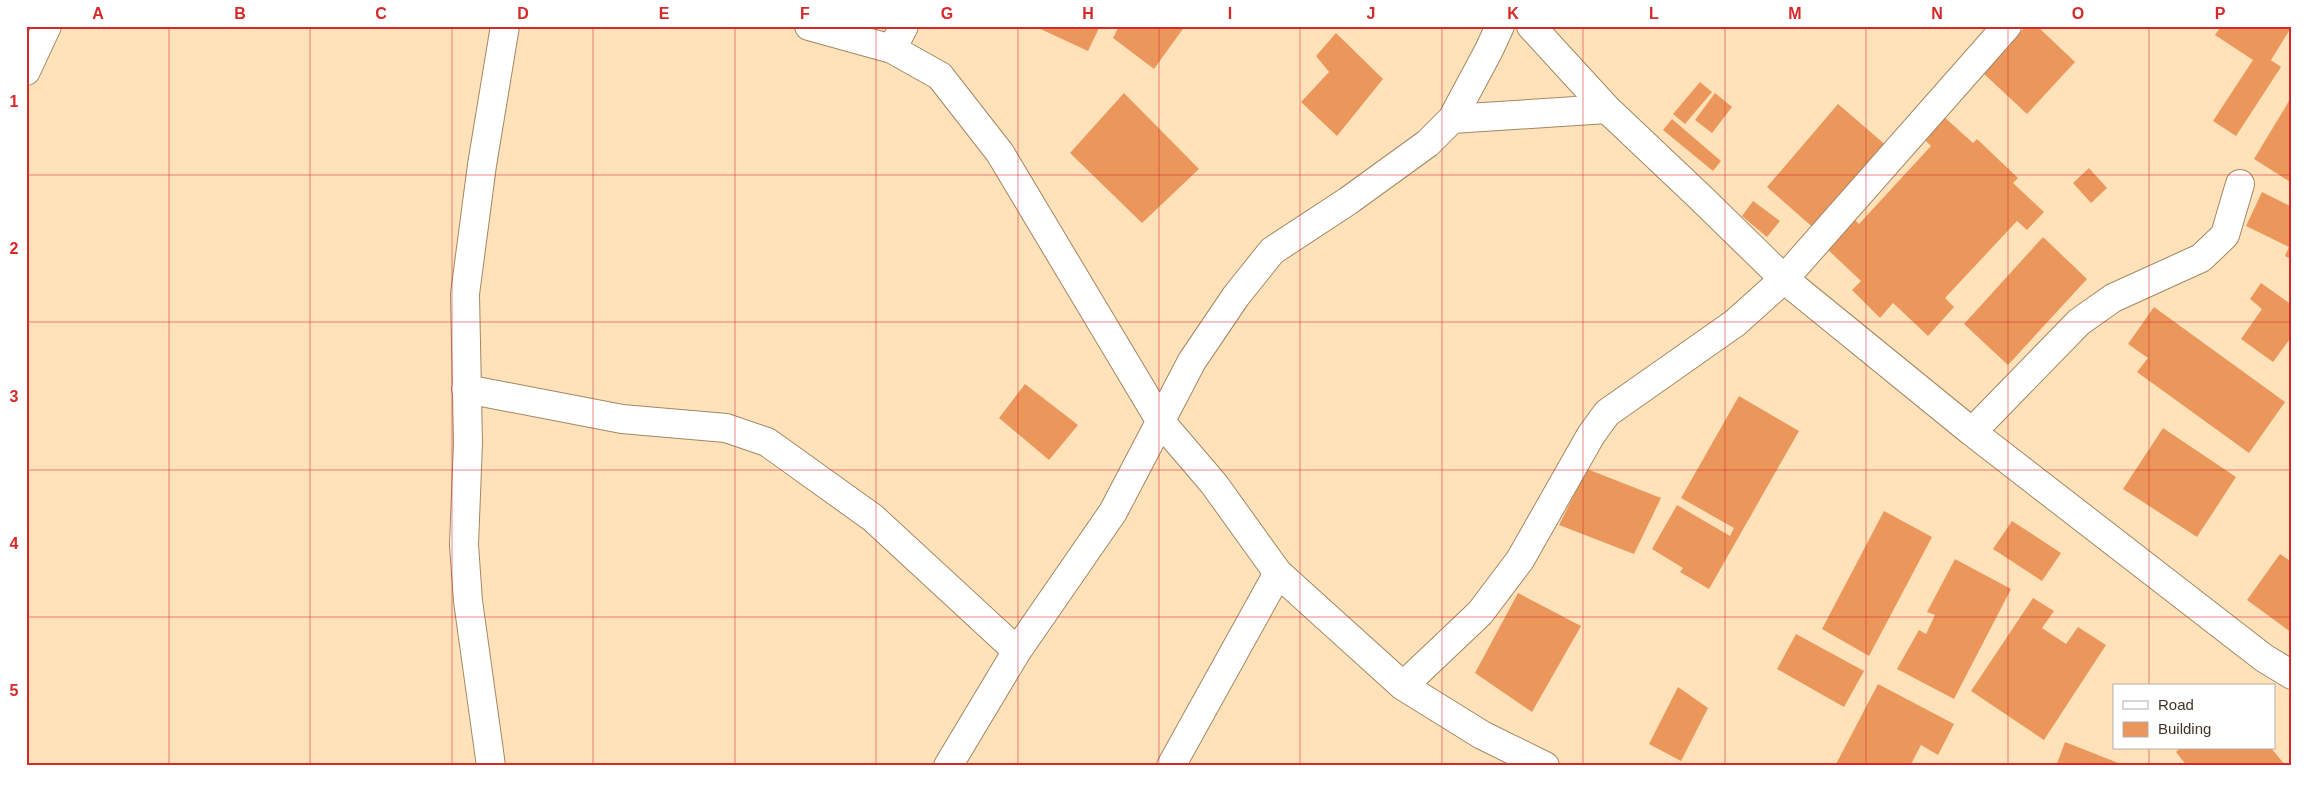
<svg xmlns="http://www.w3.org/2000/svg" width="2318" height="792" font-family="Arial,sans-serif">
<style>
.building{fill:#eb975b}
.lines{fill:none;stroke-linecap:round;stroke-linejoin:round}
.street-casing{stroke:#a28762;stroke-width:30}
.street{stroke:#fff;stroke-width:28}
.grid{fill:none;stroke:#d62828;stroke-width:1;stroke-opacity:0.55}
.neatline{fill:none;stroke:#d62828;stroke-width:2}
.grid-label{font-size:16px;text-anchor:middle;font-weight:bold;fill:#d62828}
</style>
<rect width="100%" height="100%" fill="#ffe2ba"/>
<path class="building" d="M1034,26H1100L1088,51Z
M1119,26H1185L1154,69L1113,38Z
M2026,26H2037L2075,62L2027,114L1983,73Z
M2221,26H2292L2271,60L2281,67L2236,136L2213,121L2253,60L2215,35Z
M1336,33L1383,79L1337,136L1301,102L1329,72L1316,56Z
M1700,82L1712,92L1685,124L1673,114Z
M1124,93L1199,169L1142,223L1070,153Z
M1715,93L1732,107L1712,133L1695,120Z
M2292,96V183L2254,159Z
M1838,104L1888,147L1817,231L1767,187Z
M1942,115L1973,143L1977,139L2018,178L2013,183L2044,212L2027,230L2017,221L1945,298L1954,307L1928,336L1893,303L1880,318L1852,290L1861,281L1826,248L1854,219L1859,224L1931,146L1922,137Z
M1672,119L1721,161L1713,171L1663,130Z
M2089,168L2107,188L2091,203L2073,183Z
M2262,192L2292,207V260L2285,256L2289,247L2246,226Z
M1753,201L1780,221L1767,237L1742,216Z
M2043,237L2087,279L2008,365L1964,324Z
M2261,283L2292,305V336L2273,362L2241,339L2262,309L2250,299Z
M2154,307L2285,402L2249,453L2137,372L2148,358L2128,344Z
M1025,384L1078,425L1049,460L999,418Z
M1739,396L1799,431L1709,589L1680,572L1683,568L1652,549L1677,505L1730,536L1734,528L1681,498Z
M2163,428L2236,477L2197,537L2123,489Z
M1587,469L1661,498L1634,554L1559,525Z
M1884,511L1932,537L1869,656L1822,629Z
M2012,521L2061,553L2042,581L1993,549Z
M2280,554L2292,562V633L2247,600Z
M1955,559L2011,589L1954,699L1897,669L1919,630L1926,634L1935,615L1927,612Z
M1518,593L1581,626L1532,712L1475,673Z
M2033,598L2054,611L2042,628L2066,644L2078,627L2106,645L2044,740L1971,691Z
M1796,634L1864,671L1844,707L1777,669Z
M1878,684L1954,724L1938,755L1921,745L1910,766H1835Z
M1678,687L1708,708L1681,761L1649,744Z
M2065,742L2126,766H2056Z
M2180,748H2271L2285,765L2187,766L2176,752Z"/>
<g class="lines">
<defs>
<path id="street" d="M809,26L892,49L940,76L1000,153L1161,422L1214,484L1278,573L1403,686L1482,735L1545,766
M1531,26L1607,109L1700,197L1784,279L1972,432L2264,658L2292,675
M892,49L904,26
M26,71L47,26
M1452,119L1607,109
M466,389L622,419L726,428L767,442L873,518L1017,651
M1972,432L2079,322L2113,298L2201,258L2225,235L2240,184
M1403,686L1480,613L1520,560L1591,435L1607,413L1735,323L1784,279L2007,26
M491,766L468,601L464,545L468,443L465,294L482,165L505,26
M948,766L1017,651L1113,512L1192,361L1236,296L1272,251L1348,201L1428,143L1452,119L1489,50L1500,26
M1171,766L1278,573"/>
</defs>
<use href="#street" class="street-casing"/>
<use href="#street" class="street"/>
</g>
<path class="grid" d="M169,26V766M310,26V766M452,26V766M593,26V766M735,26V766M876,26V766M1018,26V766M1159,26V766M1300,26V766M1442,26V766M1583,26V766M1725,26V766M1866,26V766M2008,26V766M2149,26V686M26,175H2292M26,322H2292M26,470H2292M26,617H2292M2149,748V766"/>
<rect width="2318" height="792" fill="none" stroke="#ffffff" stroke-width="55"/>
<rect x="2113" y="684" width="162" height="65" fill="#ffffff" stroke="#b3aea8"/>
<rect x="2123" y="701" width="25" height="8" fill="#ffffff" stroke="#b3aea8"/>
<text x="2158" y="710" font-size="15" fill="#403525">Road</text>
<rect x="2123" y="722" width="25" height="15" fill="#eb975b" stroke="#b3aea8"/>
<text x="2158" y="734" font-size="15" fill="#403525">Building</text>
<rect x="28" y="28" width="2262" height="736" class="neatline"/>
<g class="grid-label">
<text x="98" y="19">A</text>
<text x="240" y="19">B</text>
<text x="381" y="19">C</text>
<text x="523" y="19">D</text>
<text x="664" y="19">E</text>
<text x="805" y="19">F</text>
<text x="947" y="19">G</text>
<text x="1088" y="19">H</text>
<text x="1230" y="19">I</text>
<text x="1371" y="19">J</text>
<text x="1513" y="19">K</text>
<text x="1654" y="19">L</text>
<text x="1795" y="19">M</text>
<text x="1937" y="19">N</text>
<text x="2078" y="19">O</text>
<text x="2220" y="19">P</text>
<text x="14" y="107">1</text>
<text x="14" y="254">2</text>
<text x="14" y="402">3</text>
<text x="14" y="549">4</text>
<text x="14" y="696">5</text>
</g>
</svg>
